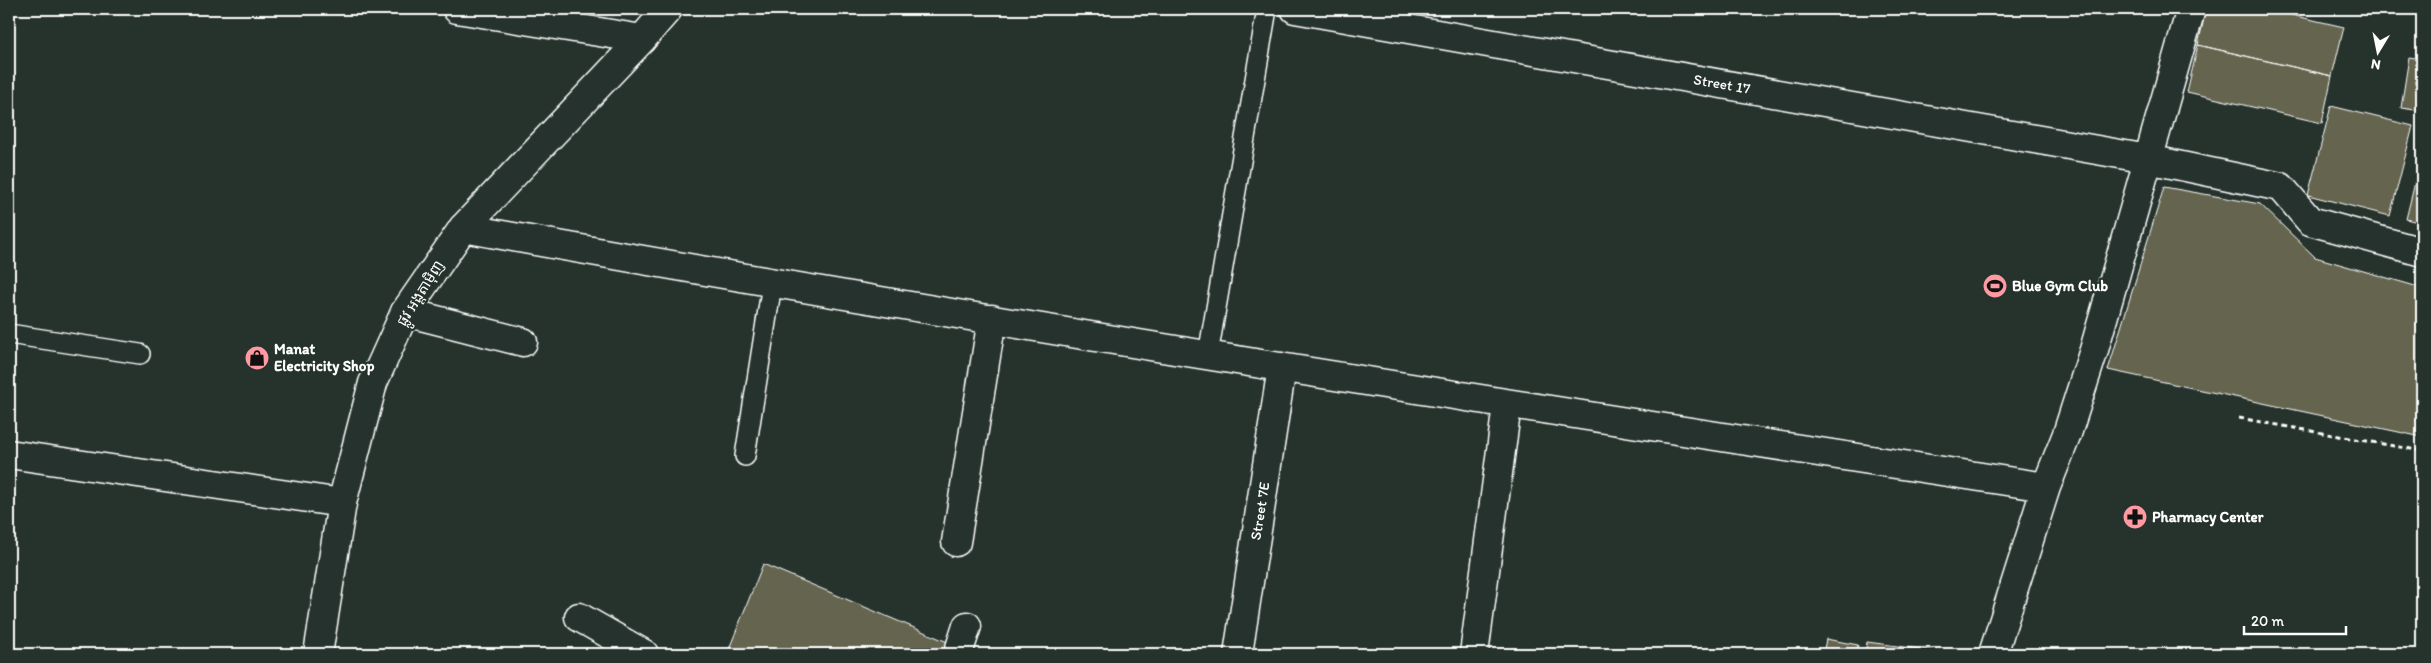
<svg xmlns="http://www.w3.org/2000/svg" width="2431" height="663" font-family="Itim,'Noto Sans Khmer',sans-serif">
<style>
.building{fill:#656550;stroke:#fff}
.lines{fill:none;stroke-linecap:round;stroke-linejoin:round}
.service-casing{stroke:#fff;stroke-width:22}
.minor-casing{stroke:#fff;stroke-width:31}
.tertiary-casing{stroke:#fff;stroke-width:31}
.path{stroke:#fff;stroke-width:3;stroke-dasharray:5 4;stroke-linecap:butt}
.service{stroke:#26332d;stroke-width:19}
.minor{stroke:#26332d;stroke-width:28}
.tertiary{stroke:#26332d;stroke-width:28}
.labels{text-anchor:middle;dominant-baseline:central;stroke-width:4.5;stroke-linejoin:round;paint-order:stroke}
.street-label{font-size:15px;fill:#fff;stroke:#26332d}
.poi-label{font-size:15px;font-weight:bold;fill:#fff;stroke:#26332d;text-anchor:start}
</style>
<rect width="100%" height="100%" fill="#26332d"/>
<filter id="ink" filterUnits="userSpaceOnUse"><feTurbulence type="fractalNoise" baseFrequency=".02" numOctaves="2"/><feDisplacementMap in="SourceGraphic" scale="10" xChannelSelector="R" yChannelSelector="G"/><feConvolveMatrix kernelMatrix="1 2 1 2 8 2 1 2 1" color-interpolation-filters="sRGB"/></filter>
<g filter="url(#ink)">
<path class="building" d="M2206,9H2265L2344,27L2332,76L2198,45Z
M2422,19V55L2416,54Z
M2198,45L2332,76L2322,123L2187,92Z
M2409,57L2422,59V111L2401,108Z
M2331,106L2413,126L2390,216L2308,195Z
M2422,154V223L2406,219Z
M2164,187L2260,204L2315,257L2422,288V437L2108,370Z
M763,564L957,646L953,654H727Z
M1826,639L1858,645L1856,654H1823Z
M1867,642L1950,653V654H1865Z"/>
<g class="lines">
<defs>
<path id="service" d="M9,334L140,354
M1208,355L1267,9
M745,456L772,284"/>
<path id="minor" d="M457,9L642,39
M1295,9L2148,159L2281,187L2310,221L2422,252
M463,228C989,323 1517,406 2046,487
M405,312L523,342
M9,454L342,503
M956,542L992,319
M579,617L644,654
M958,654L967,626
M1238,654L1282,367
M1474,654L1507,405
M1993,654L2046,487L2067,434L2094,350L2191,9"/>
<path id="tertiary" d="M318,654L342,503L373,383L405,312L463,228L642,39L668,9"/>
</defs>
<use href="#service" class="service-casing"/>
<use href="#minor" class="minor-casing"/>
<use href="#tertiary" class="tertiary-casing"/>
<path class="path" d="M2239,418L2422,451"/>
<use href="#service" class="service"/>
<use href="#minor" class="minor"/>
<use href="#tertiary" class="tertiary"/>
</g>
</g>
<defs>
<symbol id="stadium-disc" viewBox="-11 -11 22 22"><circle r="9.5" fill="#ff9aa2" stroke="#26332d"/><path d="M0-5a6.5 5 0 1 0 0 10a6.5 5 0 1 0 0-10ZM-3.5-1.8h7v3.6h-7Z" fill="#111"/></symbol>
<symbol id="shop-disc" viewBox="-11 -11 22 22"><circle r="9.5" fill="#ff9aa2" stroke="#26332d"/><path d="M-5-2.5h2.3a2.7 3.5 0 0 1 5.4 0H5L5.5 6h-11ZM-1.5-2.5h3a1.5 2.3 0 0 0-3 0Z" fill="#111"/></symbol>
<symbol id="pharmacy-disc" viewBox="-11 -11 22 22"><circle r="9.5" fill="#ff9aa2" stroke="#26332d"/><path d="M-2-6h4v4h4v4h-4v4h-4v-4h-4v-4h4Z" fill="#111"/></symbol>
</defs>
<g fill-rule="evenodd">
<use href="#stadium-disc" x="1981" y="272" width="28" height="28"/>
<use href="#shop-disc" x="243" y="344" width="28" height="28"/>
<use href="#pharmacy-disc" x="2121" y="503" width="28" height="28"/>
</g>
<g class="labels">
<g class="street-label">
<text transform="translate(1722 84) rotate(10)">Street 17</text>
<text transform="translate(420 293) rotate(-58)">ផ្លូវ អង្តតាម៉ិញ</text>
<text transform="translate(1260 511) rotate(-81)">Street 7E</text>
</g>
<g class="poi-label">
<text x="2012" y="286">Blue Gym Club</text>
<text x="274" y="349">Manat<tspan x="274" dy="17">Electricity Shop</tspan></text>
<text x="2152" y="517">Pharmacy Center</text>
</g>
</g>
<rect width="2431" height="663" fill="none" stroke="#26332d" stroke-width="30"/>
<rect x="15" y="15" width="2401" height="633" fill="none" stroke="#fff" stroke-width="2" filter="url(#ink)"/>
<g transform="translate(2378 52) rotate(190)" stroke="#26332d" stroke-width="4" paint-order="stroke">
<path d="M0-4L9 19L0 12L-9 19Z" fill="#ffffff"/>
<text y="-8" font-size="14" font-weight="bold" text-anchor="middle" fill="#ffffff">N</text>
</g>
<path d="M2244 626v8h102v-8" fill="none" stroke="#ffffff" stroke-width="2.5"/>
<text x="2251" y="626" font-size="15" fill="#ffffff" stroke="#26332d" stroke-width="4" paint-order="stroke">20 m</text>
</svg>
